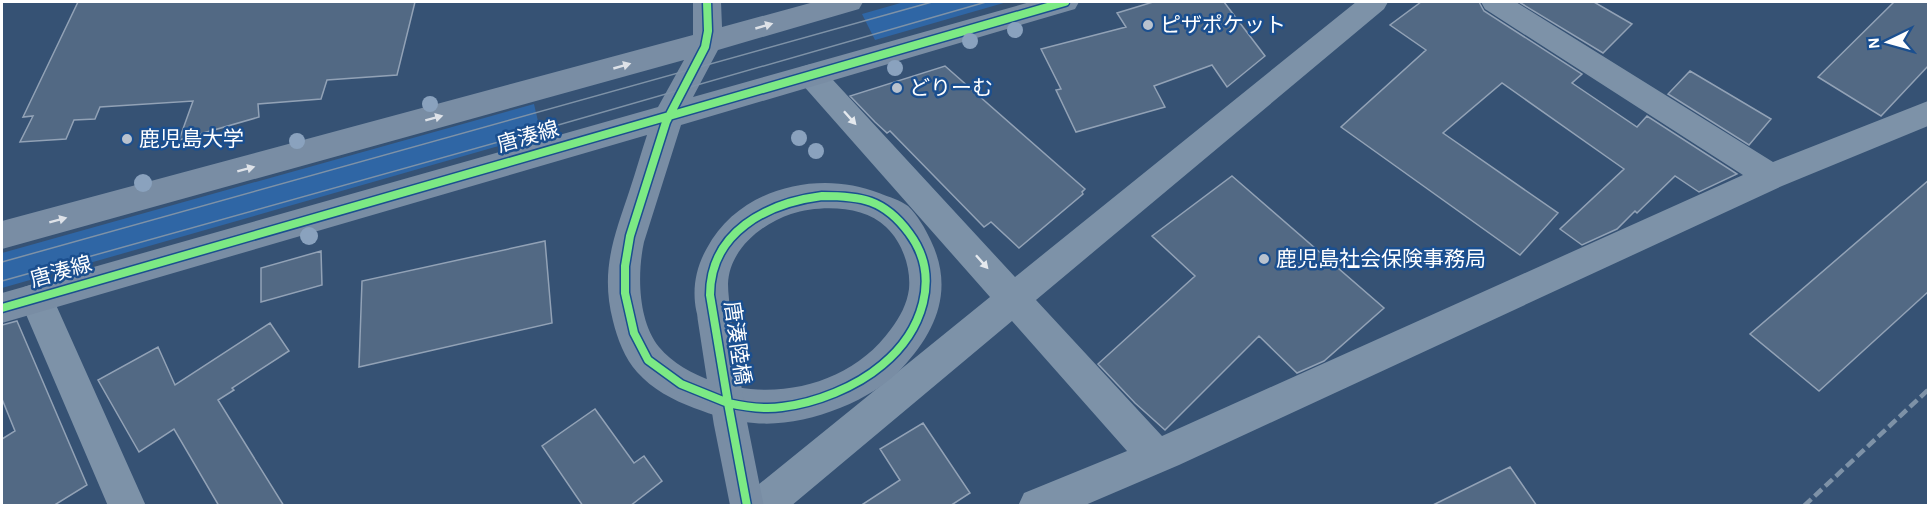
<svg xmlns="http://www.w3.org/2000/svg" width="1930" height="507" font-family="'Alegreya Sans','Noto Sans JP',sans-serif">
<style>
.green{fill:#2f66a5}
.building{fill:#526984;stroke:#92a2b6;stroke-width:1.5}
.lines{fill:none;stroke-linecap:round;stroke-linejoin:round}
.street{fill:#7d92a8;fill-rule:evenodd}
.secondary{fill:#798da4;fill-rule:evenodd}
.tram{stroke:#7e92a7;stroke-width:1.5}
.rail{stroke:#7e92a7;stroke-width:4.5;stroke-dasharray:10 4.5;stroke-linecap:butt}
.secondary-bridge{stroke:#798da4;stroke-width:33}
.cycleway-casing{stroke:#1b4f8f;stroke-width:11}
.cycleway{stroke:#7ce984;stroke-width:8}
.tree{fill:#8aa2be}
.oneway{fill:#dee2e8}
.oneway2{fill:#e5e9ee}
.poi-dot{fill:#b9c2ce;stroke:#1b4f8f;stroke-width:2}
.labels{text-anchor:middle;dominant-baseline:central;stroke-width:5;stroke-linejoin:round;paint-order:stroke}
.poi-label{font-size:21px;fill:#fff;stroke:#1b4f8f;text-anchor:start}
.street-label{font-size:21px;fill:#fff;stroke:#1b4f8f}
</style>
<rect width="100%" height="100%" fill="#365274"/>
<path class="green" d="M904,2H1007L875,40L862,14Z
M534,104L541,134L2,288V253Z"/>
<path class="building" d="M78,2H415L397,75L327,80L321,99L258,104L259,117L179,140L193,101L100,107L95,119L74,120L66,139L20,142L33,116L23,117Z
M1153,2H1224L1265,56L1227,87L1212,65L1154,86L1165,107L1076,132L1056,90L1061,89L1041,49L1126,27L1117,13Z
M1421,2H1479L1484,11L1582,74L1572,83L1637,127L1647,116L1737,174L1699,192L1675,176L1637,213L1635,211L1617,229L1582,245L1560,229L1624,169L1502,83L1443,133L1558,213L1520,255L1341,127L1426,50L1390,25Z
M1519,2H1594L1632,24L1603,53Z
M1894,2H1929V65L1881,116L1818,77Z
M945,66L1085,189L1082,192L1083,194L1019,248L991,222L984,227L890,131L887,133L875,122L850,96Z
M1690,71L1771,119L1749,145L1668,94Z
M1232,176L1384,308L1324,361L1297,373L1259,336L1165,430L1135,403L1098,364L1195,276L1152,236Z
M1929,180V291L1819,391L1750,334Z
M545,241L552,323L359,367L362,281Z
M321,251L322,285L261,302V268Z
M17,321L87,485L53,506H2V439L15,431L2,399V325Z
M270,323L289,351L232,388L234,390L218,400L284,506H219L174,429L139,452L98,380L158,347L175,385Z
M595,409L634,463L644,456L662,481L630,506H583L542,446Z
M923,423L970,493L950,506H860L900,480L880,449Z
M1510,467L1537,506H1431Z"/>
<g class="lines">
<path class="street" d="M1356,2H1388L1384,9L1036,300L1162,436L1743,175L1485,9L1481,2H1516L1773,162L1928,101V126L1782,186L1179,465L1083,506H1018L1024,493L1127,451L1012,321L791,506H742L748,493L990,297L801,83L796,75L801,67L811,64L821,67L1015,277Z
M36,283L48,287L146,506H108L19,298L24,287Z"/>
<path class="secondary" d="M693,2H721L722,27L814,2H863L859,9L718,50L693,97L1030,2H1079L1075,9L681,125L644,242C637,274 638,321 659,347C672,363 693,374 712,381C775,402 851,385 891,329C900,317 907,304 909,289C911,267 902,242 886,227C863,205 820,205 791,214C761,224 729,250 728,284C728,300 733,313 726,328L714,332L702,328C690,302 693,272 707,248C739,188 819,169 879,193C889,197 900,200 908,206C918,216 925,228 931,241C954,289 937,331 902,368C870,403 801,428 754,423C733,422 713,415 694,408C673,400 652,389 637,372C625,359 617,338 613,321C600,270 614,237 630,189C636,171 641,153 647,135L2,323V293L658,107L684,60L2,249V221L693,35Z"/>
<path class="tram" d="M2,262L932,2
M2,281L513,138L986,2"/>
<path class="rail" d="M1804,506L1928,390"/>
<path class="secondary-bridge" d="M714,317L730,421L747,506"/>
<defs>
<path id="cycleway" d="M707,2L708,31L705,47L666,122L630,236L625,266V293L634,333L648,360L681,384L728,403
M822,196C861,196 884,199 909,233C942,277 922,332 882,365C856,387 816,403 782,407C764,410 746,407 728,403L710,295C710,232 767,203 822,196Z
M2,308L1065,2
M728,403L747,506"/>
</defs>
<use href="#cycleway" class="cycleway-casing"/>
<use href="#cycleway" class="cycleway"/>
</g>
<g class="tree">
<circle cx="1015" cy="30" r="8"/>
<circle cx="970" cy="41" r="8"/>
<circle cx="895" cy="68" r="8"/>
<circle cx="430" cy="104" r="8"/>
<circle cx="799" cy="138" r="8"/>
<circle cx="297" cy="141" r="8"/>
<circle cx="816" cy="151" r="8"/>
<circle cx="143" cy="183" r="9"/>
<circle cx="309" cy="236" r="9"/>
</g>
<defs><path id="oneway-solid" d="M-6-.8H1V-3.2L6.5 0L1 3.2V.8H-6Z" transform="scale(1.5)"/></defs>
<g class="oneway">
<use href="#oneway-solid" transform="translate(764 26) rotate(-16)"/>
<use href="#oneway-solid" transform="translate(622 66) rotate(-16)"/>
<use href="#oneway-solid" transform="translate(434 118) rotate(-15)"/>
<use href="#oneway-solid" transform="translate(246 169) rotate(-15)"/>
<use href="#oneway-solid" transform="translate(58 220) rotate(-15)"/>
</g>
<g class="oneway2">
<use href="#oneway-solid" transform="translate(850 118) rotate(48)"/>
<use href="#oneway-solid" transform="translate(982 262) rotate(48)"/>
</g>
<g class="poi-dot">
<circle cx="1148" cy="25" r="6"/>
<circle cx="897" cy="88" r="6"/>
<circle cx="127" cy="139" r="6"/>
<circle cx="1264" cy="259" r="6"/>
</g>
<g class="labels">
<g class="poi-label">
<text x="1160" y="25">ピザポケット</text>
<text x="909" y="88">どりーむ</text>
<text x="139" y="139">鹿児島大学</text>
<text x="1276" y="259">鹿児島社会保険事務局</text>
</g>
<g class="street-label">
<text transform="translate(528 137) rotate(-16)">唐湊線</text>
<text transform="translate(61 272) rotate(-16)">唐湊線</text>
<text transform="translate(737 343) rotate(82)">唐湊陸橋</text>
</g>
</g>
<rect width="1930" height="507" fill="none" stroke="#ffffff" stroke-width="6"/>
<g transform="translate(1888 42) rotate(265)" stroke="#1b4f8f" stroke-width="4.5" paint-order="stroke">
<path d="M0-4.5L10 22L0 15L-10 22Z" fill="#ffffff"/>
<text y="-9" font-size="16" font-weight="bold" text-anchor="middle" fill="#ffffff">N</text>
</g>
</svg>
